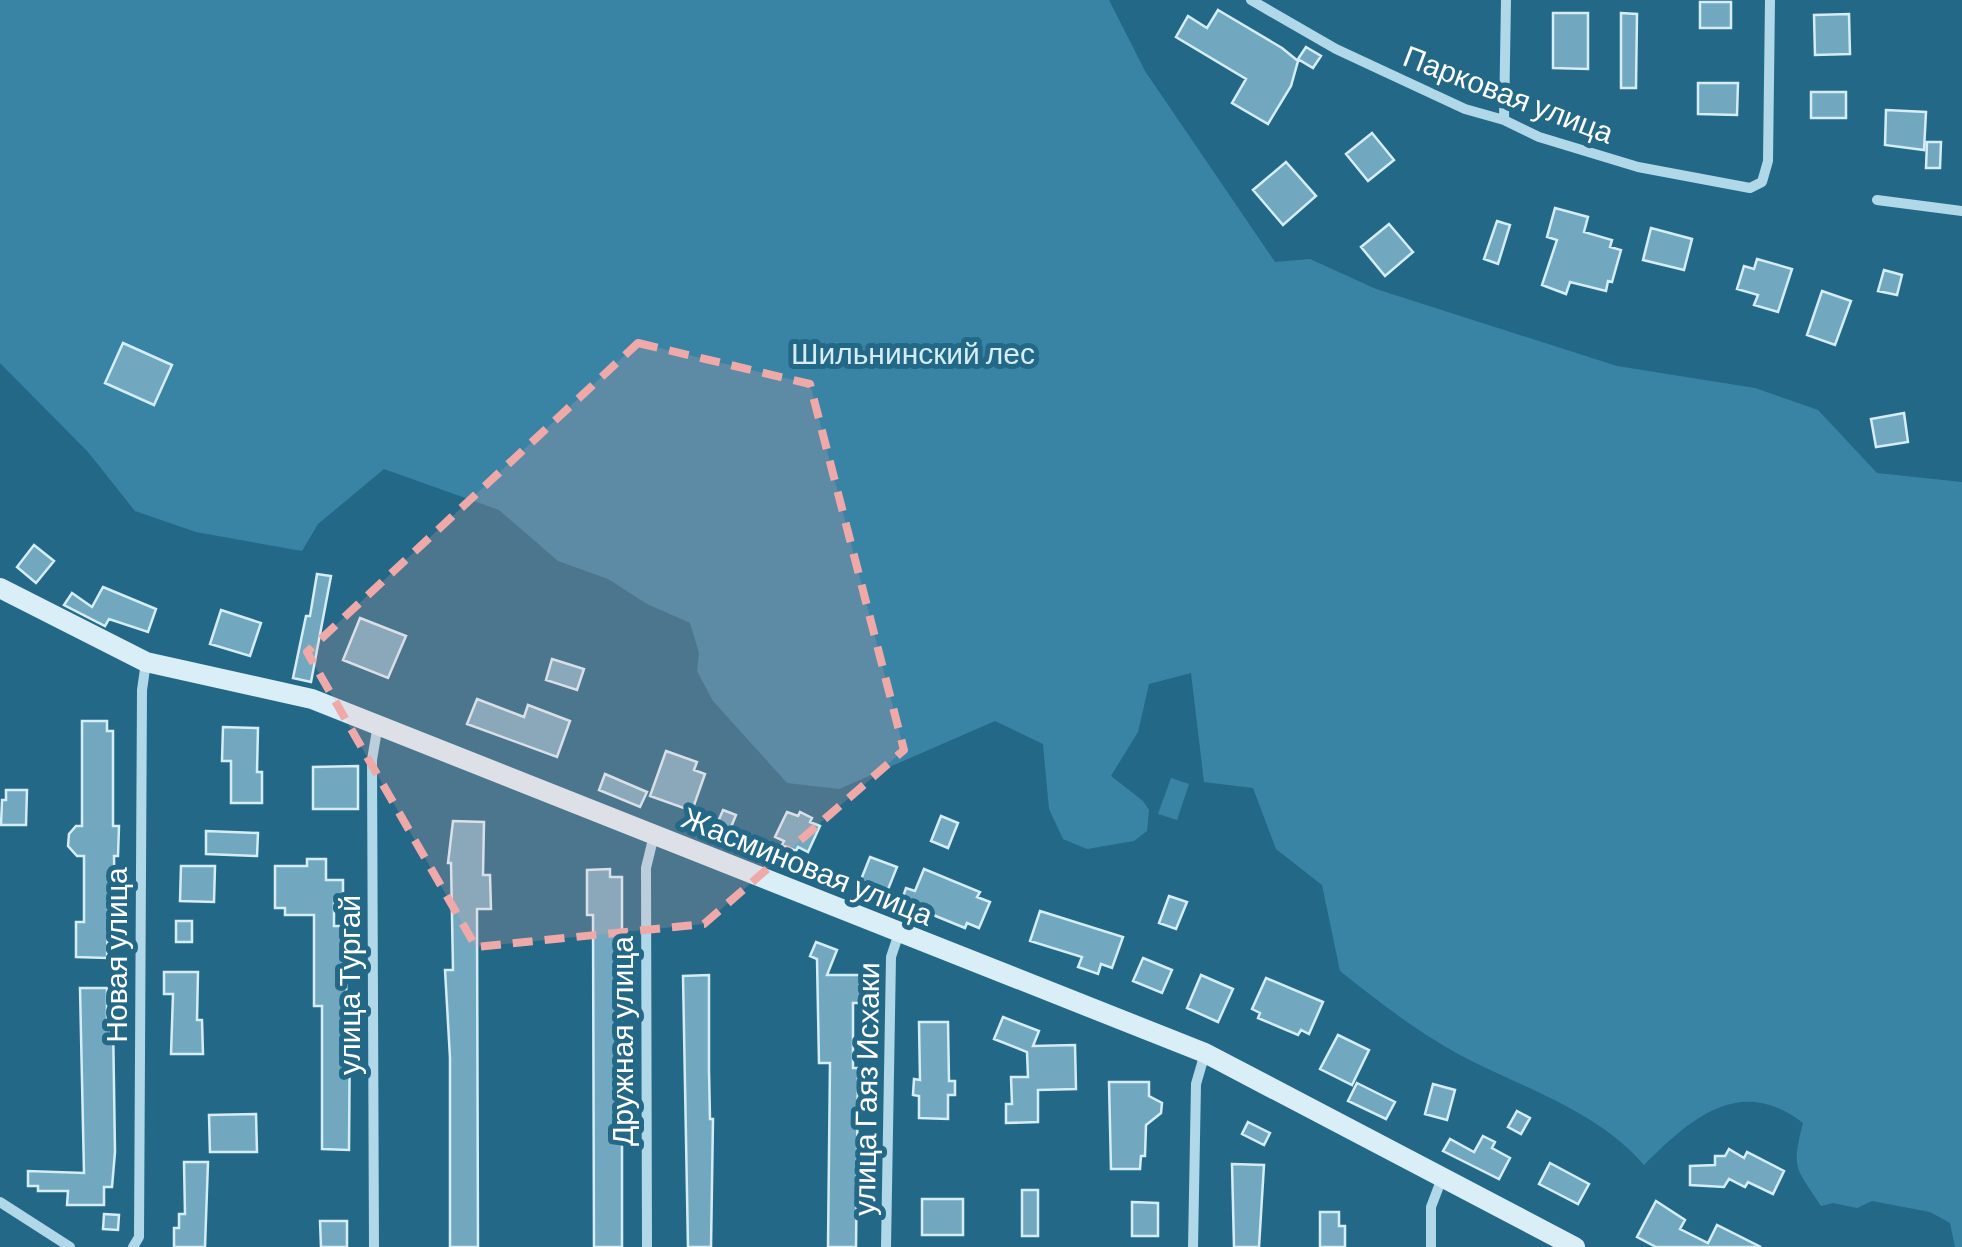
<svg xmlns="http://www.w3.org/2000/svg" width="1962" height="1247" font-family="Barlow,sans-serif">
<style>
.green{fill:#3984a4}
.building{fill:#71a8bf;stroke:#d4edf7;stroke-width:2.5}
.lines{fill:none;stroke-linecap:round;stroke-linejoin:round}
.street{stroke:#b0d8e9;stroke-width:10}
.secondary{stroke:#daeef8;stroke-width:20}
.marked{fill:#efa9a9;fill-opacity:0.2;stroke:#efa9a9;stroke-width:8;stroke-dasharray:20 12;stroke-linejoin:round}
.labels{text-anchor:middle;dominant-baseline:central;stroke-width:10;stroke-linejoin:round;paint-order:stroke}
.street-label{font-size:30px;fill:#fff;stroke:#246888}
.park-label{font-size:30px;fill:#d4edf7;stroke:#246888}
</style>
<rect width="100%" height="100%" fill="#246888"/>
<path class="green" d="M0,0H1109L1145,71L1275,262L1310,259L1376,289L1617,366L1755,388L1818,410L1877,473L1962,482V1247H1955L1950,1223L1930,1212L1872,1201L1857,1208L1833,1203L1821,1206C1796,1167 1791,1170 1803,1123C1740,1074 1690,1119 1644,1165C1597,1110 1522,1088 1460,1055C1417,1032 1378,1001 1340,971L1322,885L1276,849L1253,788L1204,782L1191,673L1149,684L1138,732L1111,776L1143,801L1149,810L1147,831L1134,841L1087,849L1063,839L1049,809L1043,744L995,721L839,789L787,783L713,701L697,671L699,653L690,623L647,604L608,579L558,561L499,510L384,469L318,524L302,551L196,532L135,511L88,452L0,363Z
M1171,778L1189,784L1177,820L1158,814Z"/>
<path class="building" d="M1700,2H1731V28H1700Z
M1218,10L1282,48L1298,61L1291,86L1268,124L1232,103L1246,79L1176,37L1188,16L1207,28Z
M1553,13H1588V69L1553,68Z
M1621,13L1637,14L1636,88H1621Z
M1849,14L1850,54L1815,55L1814,15Z
M1306,47L1321,56L1313,68L1298,59Z
M1698,83H1738L1737,115L1698,114Z
M1811,92H1846V118H1811Z
M1886,110L1926,112L1924,150L1885,145Z
M1372,133L1394,160L1368,181L1346,154Z
M1927,142H1941L1940,168H1926Z
M1286,162L1316,196L1283,225L1253,190Z
M1555,208L1588,217L1584,232L1612,240L1610,247L1621,250L1612,282L1608,281L1606,291L1570,282L1566,294L1542,285L1557,240L1547,237Z
M1497,221L1510,225L1498,264L1484,259Z
M1389,224L1413,252L1385,276L1361,247Z
M1651,228L1692,239L1684,270L1643,260Z
M1757,259L1792,269L1778,312L1754,305L1758,295L1737,289L1744,266L1754,269Z
M1884,270L1902,275L1897,295L1878,291Z
M1822,291L1851,301L1835,345L1807,335Z
M123,343L172,365L154,405L105,383Z
M1904,413L1908,442L1876,447L1871,419Z
M34,545L54,561L36,583L17,567Z
M317,574L331,576L311,682L293,678L306,616H310Z
M103,587L156,609L148,632L109,619L105,626L64,605L72,593L92,607Z
M221,610L261,623L250,656L210,644Z
M360,618L406,636L388,678L343,660Z
M552,659L584,669L577,690L546,680Z
M477,699L524,717L528,705L570,721L557,757L467,724Z
M82,721H107V731H113V826H119L118,856H114L115,910H108L107,958L76,957V922H84V856H77L68,846L69,834L76,826H82Z
M223,727L258,728L257,772H262V803H231V761H222Z
M666,751L697,762L694,770L705,774L692,811L650,796Z
M358,766V809H313V767Z
M605,774L647,792L640,807L599,790Z
M6,790H27L26,825H1L2,800H6Z
M723,810L736,815L727,837L714,831Z
M787,812L798,816L800,812L812,818L810,822L820,826L808,852L798,847L796,851L782,845L784,841L775,837Z
M941,816L958,823L948,848L931,841Z
M453,821L484,822L483,875H490L491,909H477L478,1247H450V1058L445,970H453L451,863H448Z
M206,831L258,833L257,856L206,854Z
M870,857L897,867L887,892L876,888L874,893L858,887Z
M307,859H326V880H343V901L334,900V926H342L343,976H346L347,1021H350L349,1150L322,1149V1006H314V915H285V908H275V866H307Z
M181,866H215L214,902L180,901Z
M610,869V877H622V1247H594L593,915H587V870Z
M924,869L980,892L977,897L990,902L979,928L967,923L965,928L916,908L913,916L898,911L906,888L915,891Z
M1169,896L1187,902L1176,929L1159,923Z
M1040,911L1123,937L1112,968L1101,964L1098,974L1078,967L1082,957L1030,941Z
M176,921H192V942H176Z
M816,942L837,950L827,975H867V1003H853V1068H858L856,1247H828L830,1063H819L817,959L810,956Z
M1143,958L1172,970L1162,993L1133,981Z
M164,972H198L197,1020H202L203,1054H171L173,994H164Z
M709,975V1070L710,1119H713L711,1247H688L683,976Z
M1201,975L1233,989L1218,1022L1187,1008Z
M1266,978L1323,1002L1309,1034L1301,1030L1298,1035L1258,1018L1260,1013L1252,1009Z
M80,988H107V1021H113L115,1152L112,1187H104V1205H67L68,1191H38V1186H28V1171L84,1173Z
M1003,1017L1039,1031L1033,1046L1075,1045L1076,1089L1038,1090V1122L1006,1123V1104H1012L1011,1077H1028L1027,1052L994,1039Z
M919,1022H948L949,1081H955V1095H948V1119L919,1118V1096L913,1095L914,1079L920,1080Z
M1338,1035L1369,1050L1352,1085L1320,1069Z
M1109,1082H1149V1096L1162,1103L1161,1113L1146,1125L1145,1156H1141L1140,1169H1111Z
M1357,1083L1395,1102L1386,1119L1348,1101Z
M1433,1084L1455,1090L1447,1120L1425,1114Z
M1517,1111L1530,1118L1521,1134L1508,1127Z
M256,1114L257,1152H210L209,1115Z
M1248,1122L1270,1133L1264,1145L1242,1134Z
M1483,1136L1495,1142L1492,1148L1510,1158L1499,1179L1443,1151L1450,1139L1474,1152Z
M1729,1149L1744,1158L1747,1152L1784,1171L1773,1194L1748,1182L1745,1187L1729,1179L1724,1187L1690,1185V1166L1715,1165V1156H1725Z
M184,1162H208L205,1247H174V1228H179V1214H185Z
M1550,1163L1589,1184L1578,1204L1539,1184Z
M1232,1164L1264,1165L1259,1247H1234Z
M1022,1190H1038V1236H1022Z
M922,1199H963V1235H922Z
M1656,1201L1685,1220L1680,1229L1708,1243L1717,1225L1761,1247H1656L1637,1237Z
M1132,1202L1158,1203V1236H1132Z
M1320,1212H1339V1226H1345V1247H1320Z
M104,1214L119,1215L118,1230L103,1229Z
M320,1221H347V1247H321Z"/>
<g class="lines">
<path class="street" d="M1251,0L1336,49L1465,109L1504,120L1539,137L1638,167L1750,188L1762,182L1768,161L1770,0
M1504,120L1506,0
M1877,200L1962,211
M0,1202L70,1247
M133,1247L139,1237L142,690L146,662
M374,1247L372,760L378,724
M647,1247L646,868L654,835
M886,1247L891,957L899,933
M1193,1247L1196,1084L1205,1053
M1431,1247V1207L1442,1178"/>
<path class="secondary" d="M0,588L146,662L312,699L1205,1053L1575,1247"/>
</g>
<path class="marked" d="M638,343L810,384L904,750L704,924L476,947L307,652Z"/>
<g class="labels">
<g class="street-label">
<text transform="translate(1509 93) rotate(21)">Парковая улица</text>
<text transform="translate(808 865) rotate(22)">Жасминовая улица</text>
<text transform="translate(115 955) rotate(-90)">Новая улица</text>
<text transform="translate(348 985) rotate(-90)">улица Тургай</text>
<text transform="translate(621 1041) rotate(-90)">Дружная улица</text>
<text transform="translate(865 1089) rotate(-89)">улица Гаяз Исхаки</text>
</g>
<g class="park-label">
<text x="913" y="352">Шильнинский лес</text>
</g>
</g>
</svg>
